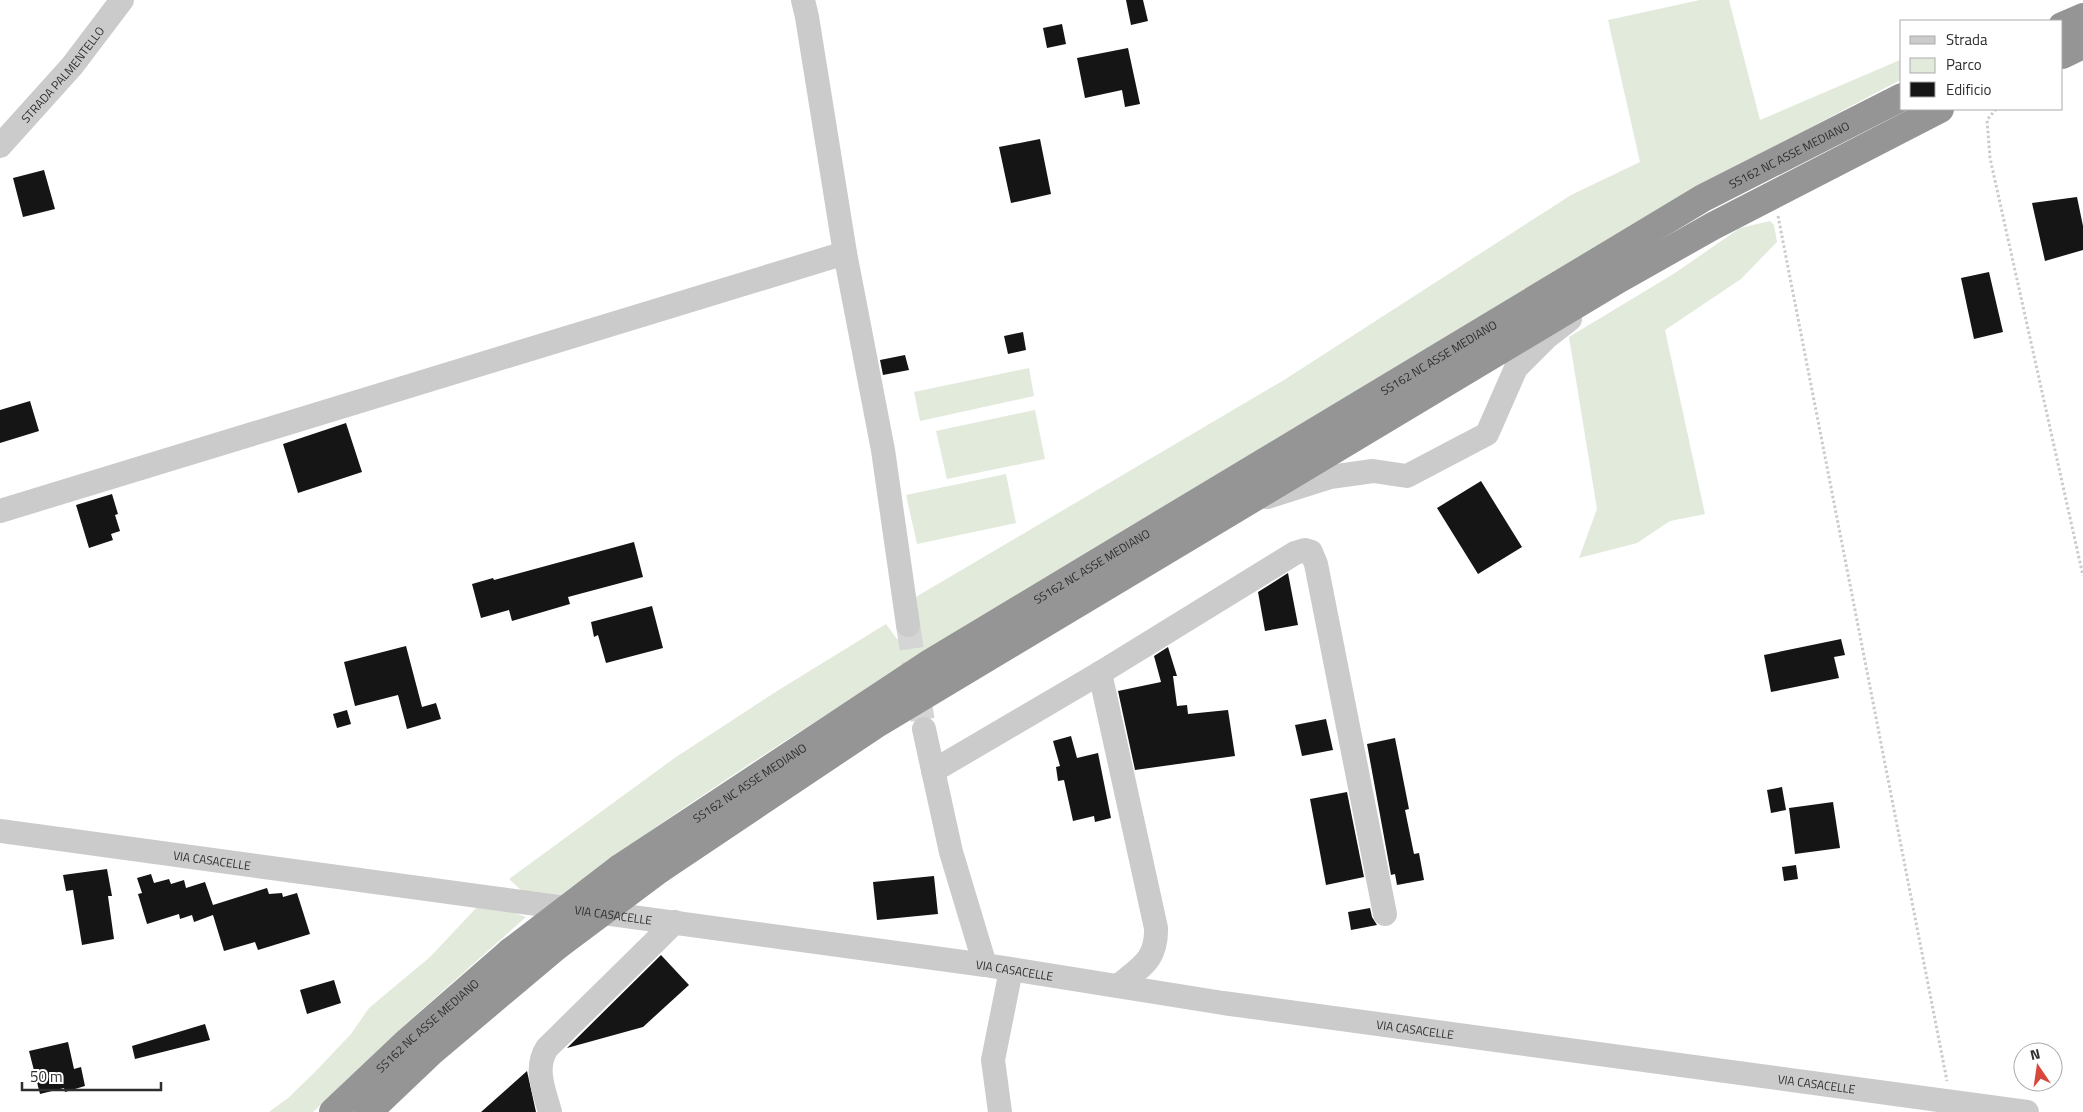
<svg xmlns="http://www.w3.org/2000/svg" width="2083" height="1112" font-family="'Titillium Web',sans-serif">
<style>
.green{fill:#e2eadc}
.building{fill:#151515}
.lines{fill:none;stroke-linecap:round;stroke-linejoin:round}
.minor-tunnel{stroke:#d5d5d5;stroke-width:24;stroke-dasharray:24 12;stroke-linecap:butt}
.path{stroke:#cbcbcb;stroke-width:3;stroke-dasharray:2.5 2.5;stroke-linecap:butt}
.minor{stroke:#cbcbcb;stroke-width:24}
.highway{stroke:#959595;stroke-width:28}
.highway-bridge{stroke:#959595;stroke-width:28}
.labels{text-anchor:middle;dominant-baseline:central;stroke-width:5;stroke-linejoin:round;paint-order:stroke}
.street-label{font-size:12px;fill:#2e2e2e;stroke:#fff}
</style>
<rect width="100%" height="100%" fill="#fff"/>
<path class="green" d="M1700,0H1729L1760,120L1900,60L1902,79L1732,169L892,673C779,744 667,816 560,896L522,891L509,879L676,757L777,691L886,624L897,639L919,628L914,598L1284,380L1571,195L1640,162L1608,20Z
M1770,221L1774,225L1777,242L1741,279L1665,330L1705,514L1670,521L1637,543L1579,558L1597,509L1569,337L1675,273L1740,228Z
M1029,368L1034,396L920,421L914,392Z
M1035,410L1045,459L947,479L936,431Z
M1006,474L1016,523L917,544L906,495Z
M479,905L495,906L526,917L399,1030L313,1112H269L288,1098L314,1073L351,1034L369,1008L430,957Z"/>
<path class="building" d="M1126,0H1143L1148,21L1131,25Z
M1062,24L1066,44L1047,48L1043,28Z
M1128,48L1140,104L1125,107L1122,90L1085,98L1077,58Z
M1040,139L1051,194L1011,203L999,147Z
M44,170L55,209L23,217L13,178Z
M2077,197L2083,226V250L2045,261L2032,203Z
M1989,272L2003,332L1974,339L1961,278Z
M1023,332L1026,350L1008,354L1004,336Z
M905,355L909,370L883,375L880,360Z
M30,401L39,431L0,443V410Z
M346,423L362,472L298,493L283,444Z
M1481,481L1522,547L1478,574L1437,508Z
M112,494L118,514L115,515L120,531L111,534L113,540L89,548L76,505Z
M634,542L643,577L568,597L570,604L512,621L509,610L481,618L472,584L493,578L494,580Z
M1288,573L1298,625L1265,631L1258,592Z
M652,606L663,648L606,663L598,635L594,637L591,622Z
M1841,639L1845,655L1834,657L1839,678L1771,692L1764,655Z
M406,646L422,707L436,703L441,719L407,729L398,695L355,706L344,662Z
M1168,647L1177,676H1173L1177,706L1187,705L1188,714L1228,710L1235,756L1135,770L1118,691L1161,682L1154,656Z
M347,710L351,724L337,728L333,714Z
M1326,719L1333,750L1302,756L1295,725Z
M1071,736L1077,758L1098,753L1111,818L1095,822L1094,816L1073,821L1064,780L1058,781L1056,767L1060,766L1053,741Z
M1395,738L1409,809L1405,810L1414,854L1419,853L1424,880L1397,885L1395,874L1391,875L1367,744Z
M1782,787L1786,810L1771,813L1767,790Z
M1347,792L1364,877L1326,885L1310,799Z
M1833,802L1840,848L1795,854L1789,808Z
M1796,865L1798,879L1784,881L1782,867Z
M107,869L112,896H108L114,939L82,945L73,890L66,891L63,875Z
M151,874L154,883L169,879L171,884L184,880L186,888L205,882L213,905L267,888L269,894L282,893L283,897L297,893L310,934L258,950L255,942L224,951L213,915L194,922L192,915L180,919L179,914L147,924L138,894L142,893L137,878Z
M934,876L938,914L877,920L873,882Z
M1370,908L1372,917L1377,925L1351,930L1348,912Z
M661,955L689,985L643,1027L567,1048Z
M334,980L341,1003L307,1014L300,990Z
M205,1024L210,1040L135,1059L132,1046Z
M68,1042L74,1069L81,1067L85,1086L65,1092L64,1088L40,1094L29,1051Z
M527,1071L536,1112H481Z"/>
<g class="lines">
<path class="minor-tunnel" d="M908,625L924,729"/>
<path class="path" d="M1996,109L1987,120L1990,158L2083,576
M1778,216L1947,1081"/>
<g class="minor">
<path d="M803,0L807,17L845,253L883,450L908,625"/>
<path id="s1" d="M0,146L72,66L122,0"/>
<path d="M1267,497L1330,477L1373,471L1407,476L1487,434L1516,368L1547,337L1570,319"/>
<path d="M0,511L845,253"/>
<path d="M1100,673L1156,928C1157,960 1141,967 1118,986"/>
<path d="M924,729L951,852L985,965"/>
<path d="M933,771L1100,673L1295,553L1305,550L1311,552L1316,564L1385,914"/>
<path id="s2" d="M0,831L985,965L1223,1003L2027,1112"/>
<path d="M550,1112C544,1090 534,1068 547,1048L675,922"/>
<path d="M1000,1112L993,1060L1011,970"/>
</g>
<g class="highway">
<path d="M2062,26L2083,17"/>
<path d="M2062,55L2083,45"/>
<path id="s3" d="M620,868L930,663L1703,198L1902,97"/>
<path d="M660,869L875,725L1619,279L1713,226L1940,109"/>
<path id="s4" d="M333,1112L408,1041L510,952"/>
<path d="M368,1112L431,1052L557,946"/>
</g>
<path class="highway-bridge" d="M557,946L660,869
M510,952L620,868"/>
</g>
<g class="labels">
<g class="street-label">
<text stroke="none"><textPath href="#s1" startOffset="95">STRADA PALMENTELLO</textPath></text>
<text stroke="none"><textPath href="#s3" startOffset="1370">SS162 NC ASSE MEDIANO</textPath></text>
<text stroke="none"><textPath href="#s3" startOffset="965">SS162 NC ASSE MEDIANO</textPath></text>
<text stroke="none"><textPath href="#s3" startOffset="560">SS162 NC ASSE MEDIANO</textPath></text>
<text stroke="none"><textPath href="#s3" startOffset="155">SS162 NC ASSE MEDIANO</textPath></text>
<text stroke="none"><textPath href="#s2" startOffset="214">VIA CASACELLE</textPath></text>
<text stroke="none"><textPath href="#s2" startOffset="619">VIA CASACELLE</textPath></text>
<text stroke="none"><textPath href="#s2" startOffset="1024">VIA CASACELLE</textPath></text>
<text stroke="none"><textPath href="#s4" startOffset="128">SS162 NC ASSE MEDIANO</textPath></text>
<text stroke="none"><textPath href="#s2" startOffset="1429">VIA CASACELLE</textPath></text>
<text stroke="none"><textPath href="#s2" startOffset="1834">VIA CASACELLE</textPath></text>
</g>
</g>
<rect x="1900" y="20" width="162" height="90" fill="#ffffff" stroke="#ababab"/>
<rect x="1910" y="36" width="25" height="8" fill="#cbcbcb" stroke="#ababab"/>
<text x="1946" y="45" font-size="15" fill="#2e2e2e">Strada</text>
<rect x="1910" y="58" width="25" height="15" fill="#e2eadc" stroke="#ababab"/>
<text x="1946" y="70" font-size="15" fill="#2e2e2e">Parco</text>
<rect x="1910" y="82" width="25" height="15" fill="#151515" stroke="#ababab"/>
<text x="1946" y="95" font-size="15" fill="#2e2e2e">Edificio</text>
<g transform="translate(2038 1067) rotate(347)"><circle r="24" fill="#ffffff" stroke="#ababab"/>
<path d="M0-4L9 19L0 12L-9 19Z" fill="#d8473c"/>
<text y="-8" font-size="14" font-weight="bold" text-anchor="middle" fill="#2e2e2e">N</text>
</g>
<path d="M22 1082v8h139v-8" fill="none" stroke="#2e2e2e" stroke-width="2.5"/>
<text x="30" y="1082" font-size="15" fill="#2e2e2e" stroke="#ffffff" stroke-width="4" paint-order="stroke">50 m</text>
</svg>
